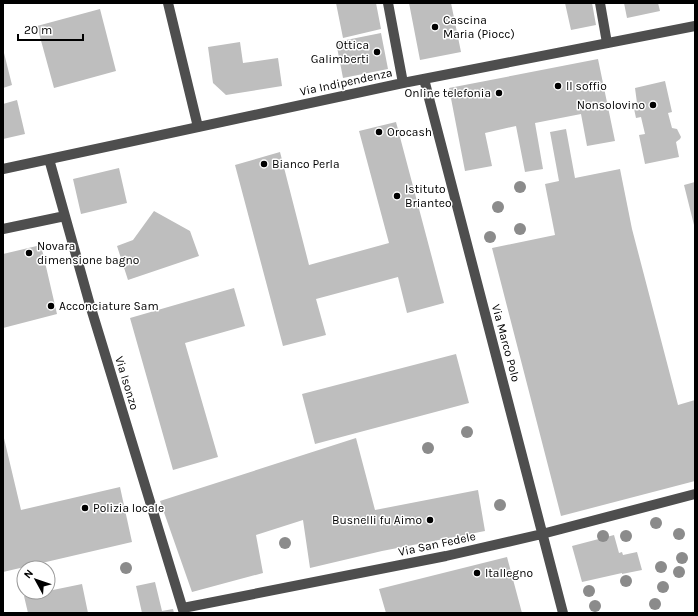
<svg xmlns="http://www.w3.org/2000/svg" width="698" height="616" font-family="Karla,sans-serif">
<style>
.building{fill:#bebebe}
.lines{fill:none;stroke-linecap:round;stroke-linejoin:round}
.minor{stroke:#4e4e4e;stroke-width:10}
.tree{fill:#8b8b8b}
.poi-dot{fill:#000;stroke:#fff;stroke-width:1.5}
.labels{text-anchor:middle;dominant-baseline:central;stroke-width:3;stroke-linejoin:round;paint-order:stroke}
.poi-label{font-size:12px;fill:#000;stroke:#fff;text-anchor:start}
.street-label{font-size:12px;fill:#000;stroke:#fff}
</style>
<rect width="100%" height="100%" fill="#fff"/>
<path class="building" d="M336,3H376L381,29L343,38Z
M409,3H451L461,52L420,60Z
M565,3H592L596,25L571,30Z
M624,3H658L660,11L627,18Z
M100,9L116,71L54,88L37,26Z
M381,33L388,69L343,78L336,42Z
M240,42L243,63L278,58L282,86L226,95L213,83L208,47Z
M3,49L12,85L3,88Z
M598,59L615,141L587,146L581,114L535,123L543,169L525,172L516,126L485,133L492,166L465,171L449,88Z
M665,81L672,112L668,113L672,128L677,129L681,137L680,139L676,142L679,157L645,164L639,135L645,134L641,117L636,118L633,104L637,103L635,88Z
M17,100L25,134L3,139V104Z
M396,122L444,303L407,313L398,277L316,299L326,335L283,346L235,165L280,152L309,265L389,243L359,131Z
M566,129L575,178L620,169L632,229L678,405L695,400V481L561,516L492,248L555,235L545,184L559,181L550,132Z
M119,168L127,203L81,214L73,179Z
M695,182V225H694L684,185Z
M154,211L190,231L199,256L128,280L117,246L133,240Z
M41,245L57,314L3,328V254Z
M234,288L245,326L185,343L218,457L173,470L130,318Z
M456,354L469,403L315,444L302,394Z
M3,434L21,510L120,487L132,542L3,572Z
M356,438L375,510L478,490L485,531L382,551L310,568L303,520L256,535L263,573L192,592L160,501Z
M614,535L619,553L622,552L623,555L637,552L642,570L622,574V573L582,582L572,546Z
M507,557L522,613H386L379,589Z
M155,582L162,611L173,609L174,613H142L136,586Z
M82,584L88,613H28L24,596L48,592V591Z"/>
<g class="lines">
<path class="minor" d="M168,3L198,127
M388,3L403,83
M600,3L607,43
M424,79L563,613
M49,159L90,305L184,613
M3,169L403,83L695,26
M3,229L65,216
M183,608L446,556L542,534L695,494"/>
</g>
<g class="tree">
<circle cx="520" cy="187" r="6"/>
<circle cx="498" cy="207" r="6"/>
<circle cx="520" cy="229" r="6"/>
<circle cx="490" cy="237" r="6"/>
<circle cx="467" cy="432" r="6"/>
<circle cx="428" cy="448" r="6"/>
<circle cx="500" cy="505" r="6"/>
<circle cx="656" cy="523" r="6"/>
<circle cx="679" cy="534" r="6"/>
<circle cx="603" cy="536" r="6"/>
<circle cx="626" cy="536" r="6"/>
<circle cx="285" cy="543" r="6"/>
<circle cx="682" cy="558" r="6"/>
<circle cx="661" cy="567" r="6"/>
<circle cx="126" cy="568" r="6"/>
<circle cx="679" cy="572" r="6"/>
<circle cx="626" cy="581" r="6"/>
<circle cx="663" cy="587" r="6"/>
<circle cx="589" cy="591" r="6"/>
<circle cx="655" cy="604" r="6"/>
<circle cx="595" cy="606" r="6"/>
</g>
<g class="poi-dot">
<circle cx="435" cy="27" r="4"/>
<circle cx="377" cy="52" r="4"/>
<circle cx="558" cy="86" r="4"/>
<circle cx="499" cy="93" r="4"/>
<circle cx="653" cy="105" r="4"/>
<circle cx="379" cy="132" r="4"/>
<circle cx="264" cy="164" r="4"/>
<circle cx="397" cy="196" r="4"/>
<circle cx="29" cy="253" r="4"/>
<circle cx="51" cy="306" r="4"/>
<circle cx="85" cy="508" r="4"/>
<circle cx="430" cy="520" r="4"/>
<circle cx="477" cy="573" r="4"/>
</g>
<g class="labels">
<g class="poi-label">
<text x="443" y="20">Cascina<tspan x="443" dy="14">Maria (Piocc)</tspan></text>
<text x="369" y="45" text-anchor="end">Ottica<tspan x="369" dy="14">Galimberti</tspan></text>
<text x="566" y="86">Il soffio</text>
<text x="491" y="93" text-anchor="end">Online telefonia</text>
<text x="645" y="105" text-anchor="end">Nonsolovino</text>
<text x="387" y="132">Orocash</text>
<text x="272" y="164">Bianco Perla</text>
<text x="405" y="189">Istituto<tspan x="405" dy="14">Brianteo</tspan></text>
<text x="37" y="246">Novara<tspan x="37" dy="14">dimensione bagno</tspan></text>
<text x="59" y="306">Acconciature Sam</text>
<text x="93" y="508">Polizia locale</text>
<text x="422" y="520" text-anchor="end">Busnelli fu Aimo</text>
<text x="485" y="573">Itallegno</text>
</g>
<g class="street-label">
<text transform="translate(346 82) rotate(-12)">Via Indipendenza</text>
<text transform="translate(506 343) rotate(75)">Via Marco Polo</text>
<text transform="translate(127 383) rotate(73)">Via Isonzo</text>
<text transform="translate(437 544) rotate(-12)">Via San Fedele</text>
</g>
</g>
<rect width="698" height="616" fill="none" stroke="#000000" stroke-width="8"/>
<g transform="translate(36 580) rotate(310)"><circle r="19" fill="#ffffff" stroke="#999999"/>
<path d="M0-3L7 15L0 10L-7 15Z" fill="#000000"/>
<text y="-6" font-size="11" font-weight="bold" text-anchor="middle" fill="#000000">N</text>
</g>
<path d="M18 34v6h65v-6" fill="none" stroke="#000000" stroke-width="2"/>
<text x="24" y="34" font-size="12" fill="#000000" stroke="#ffffff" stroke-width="3" paint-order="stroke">20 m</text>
</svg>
